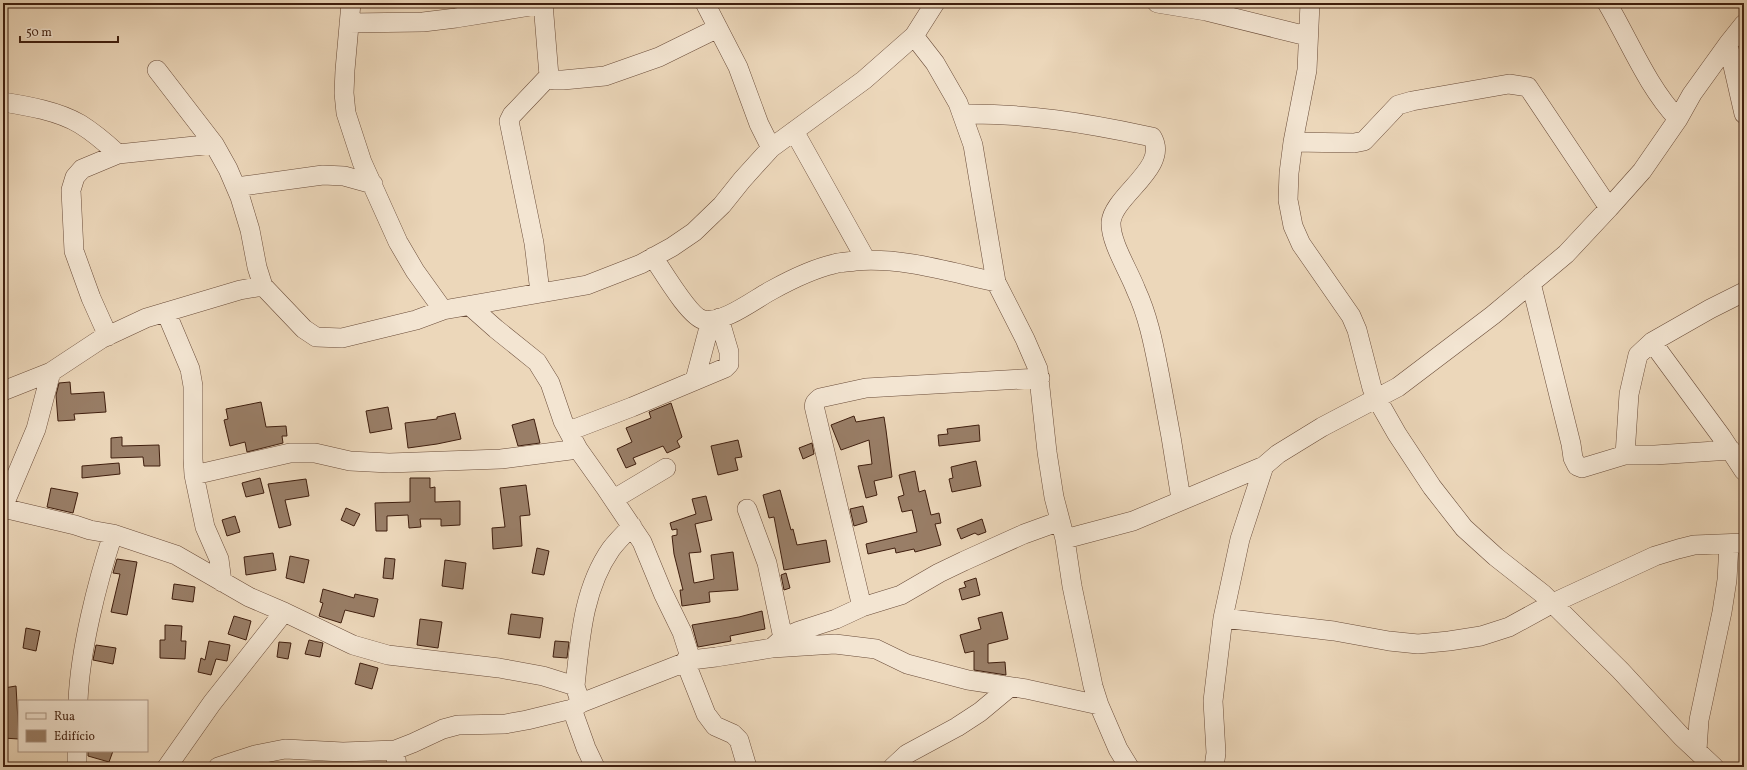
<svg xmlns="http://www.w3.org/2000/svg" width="1747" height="770" font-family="Vollkorn,serif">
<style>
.building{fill:#997e67;stroke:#3f1e0e}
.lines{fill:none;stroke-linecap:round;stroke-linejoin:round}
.minor-casing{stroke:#6a4c39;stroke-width:20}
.minor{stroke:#f3e5d2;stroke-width:19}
</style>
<rect width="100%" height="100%" fill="#ecd7ba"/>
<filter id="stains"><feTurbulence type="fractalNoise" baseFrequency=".005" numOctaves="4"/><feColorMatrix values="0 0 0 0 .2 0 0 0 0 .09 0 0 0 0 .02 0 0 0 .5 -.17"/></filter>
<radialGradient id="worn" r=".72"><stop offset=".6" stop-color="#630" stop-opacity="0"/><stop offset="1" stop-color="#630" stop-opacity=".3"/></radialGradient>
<path class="building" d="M70,382L71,394L104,392L106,412L74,414L75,420L58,421L56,395L59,383Z
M261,402L266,427L286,426L287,436H282L283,443L247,452L245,442L230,446L224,420L228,419L226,409Z
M671,403L682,437L677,441L680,447L667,453L663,446L633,458L636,464L626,468L617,449L632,442L626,428L651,418L649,412Z
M388,407L392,429L370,433L366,411Z
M455,413L461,439L437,444L408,448L405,423L437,419V417Z
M854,416L856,422L884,417L886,430L892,477L874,481L877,495L866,498L858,466L872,464L869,440L841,450L831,425Z
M534,419L540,443L518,446L512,425Z
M979,425L980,441L939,446L938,435L948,434L947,429Z
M122,437V446L159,445L160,466H144L143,457L111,458V438Z
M738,440L742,457L735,458L738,470L718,475L711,446Z
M812,443L814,454L803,459L799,448Z
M976,461L981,486L952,492L949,479L953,478L951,467Z
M119,463L120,474L82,478V466Z
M915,471L919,492L925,490L931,515L939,513L941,523L935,524L941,545L915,552L914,549L896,553L895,548L868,554L866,544L917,532L912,510L902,512L898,497L904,495L899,475Z
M260,478L264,493L246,497L242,483Z
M410,478H430V488L435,487V502L460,501V525L441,526V519H420L421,527L409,528L408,515L387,516V531H376L375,503L410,502Z
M306,479L309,496L285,500L291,525L279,528L268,484Z
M526,485L530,515L520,516L522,546L493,549L492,528L505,527L500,488Z
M51,488L78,493L73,513L47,507Z
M780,490L791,530L793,529L797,545L826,540L830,562L784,570L774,517L769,518L763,495Z
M706,496L712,520L695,524L701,552L689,553L694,583L714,579L711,555L733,552L738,590L709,592L710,602L682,606L680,590H683L674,554L672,536L677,535V529L672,530L670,523L696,514L692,499Z
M863,506L867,522L854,526L850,509Z
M346,508L360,514L354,526L341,520Z
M235,516L240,532L227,536L222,520Z
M982,519L986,532L978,535L975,533L961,539L957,529Z
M537,548L549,551L544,575L532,573Z
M273,553L276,570L246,575L244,557Z
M290,556L309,560L304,583L286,578Z
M385,558L395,559L393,579L383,578Z
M117,559L137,562L127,615L111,612L120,574L113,573Z
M445,560L466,563L463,589L442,586Z
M786,573L790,588L784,590L781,575Z
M976,578L980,595L962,600L959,589L966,587L964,582Z
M174,584L195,587L193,602L172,599Z
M323,589L354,598L355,594L378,599L374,617L345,610L341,623L319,616L323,603L320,602Z
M762,611L765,629L730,636L731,641L698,647L692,625L739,617Z
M1002,612L1008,639L988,644V663L1005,662L1006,675L974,670V651L965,653L960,635L981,629L978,618Z
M511,614L543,618L540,638L508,634Z
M234,616L251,621L246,640L228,634Z
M420,619L442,622L438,648L417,645Z
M165,625L182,626L181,641H186L185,659L160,658V640H165Z
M26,628L40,631L36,651L23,648Z
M309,640L323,643L320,657L305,654Z
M209,641L230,645L227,661L216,659L211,675L198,672L201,658L205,660Z
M555,641L569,642L567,658L553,657Z
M279,642L291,643L288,659L277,657Z
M96,645L116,648L113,664L93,660Z
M360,663L378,668L372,689L355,684Z
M16,686L19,739L3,738V697H5L4,688Z
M88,751H113L109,762L88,756Z"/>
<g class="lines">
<defs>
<path id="minor" d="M351,3L345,70L344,93L346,113L362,162L398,242L415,271L443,310
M543,3L549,76L554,80H563L605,76L659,57L718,28
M705,3L738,67L759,124L771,148
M1157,3L1206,11L1307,36
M1310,3L1307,70L1293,142L1289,173L1288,200L1293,226L1301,244L1351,316L1357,330L1372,388L1377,399L1397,434L1432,487L1464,528L1496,557L1543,594L1620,670L1682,737L1714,767
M1607,3C1630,42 1647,86 1678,119
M349,23L423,22L456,18L543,4
M914,36L935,63L958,103L973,145L996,282L1025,339L1038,369L1047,452L1054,497L1065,539L1072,586L1093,686L1099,705L1118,749L1129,767
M1728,44L1744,114
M157,70L214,144L228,169L240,197L250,230L257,267L263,286L304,329L316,337L342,338L416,320L443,310L587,285L641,264L672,247L694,232L722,205L742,180L771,148L864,80L914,36L935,3
M3,102C28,106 58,111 80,124C93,132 106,143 118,154
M963,114C1025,113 1086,123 1147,136L1152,137C1170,167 1114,195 1111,222C1110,242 1129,271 1136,290C1149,318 1154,347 1160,377C1168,418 1175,459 1181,499
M794,131L866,260
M1293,142L1354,143L1364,141L1398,105L1412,101L1509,84L1528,87L1609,208
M236,187L323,175L344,176L373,184
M653,257C662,270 690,318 704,320C723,324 755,299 772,290C792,279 812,269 834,264C841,262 848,262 855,261C903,257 949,272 996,282
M1531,283L1571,444L1573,458L1577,466L1582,468L1625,455H1655L1731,450
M540,292L534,243L509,121L512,115L549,76
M470,306L496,329L537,362L550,383L563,421L578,449L605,487L642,542L663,593L682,632L691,660
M166,312L190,369L193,386V459L194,475L205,527L219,559L222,582
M108,336L91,298L74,251L71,190L75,177L82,169L118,154L214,144
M1652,342L1721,436L1744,471
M695,380L711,320
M3,391L51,372L101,339L146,318L240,290L263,286
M569,431L632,407L725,368L729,364V352L719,318
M1625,455L1629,394L1638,355L1652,342L1710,309L1744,292
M194,475L290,453H315L350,461L389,463L501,459L578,449
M614,499L666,468
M3,507L36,429L51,372
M3,508L75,525L90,530L113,534L176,555L249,597L284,612L353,645L388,655L499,668L543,676L575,686
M747,509L767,563L783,638
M1065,539L1133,521L1264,466
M862,607L815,410C813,404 815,402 820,398L866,388L1040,378
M1223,618L1334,631L1389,641L1418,644L1449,641L1481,636L1509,627L1553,603L1655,556L1678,549L1694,545L1744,543
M773,647L783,638L799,631L836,619L862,607L901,595L939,573L964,561L1024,534L1060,521
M685,661L706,714L715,726L733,734L739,740L747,767
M579,698L575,686C580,639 583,589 611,549C617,541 625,533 632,526
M78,701C80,650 97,583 113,534
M572,709L586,748L595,767
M395,750L397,767
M1697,750L1699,720L1722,612L1727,580L1729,544
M77,767V751
M167,767L212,703L284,612
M218,767L255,755L285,749L343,752L395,750L413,743L443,729L458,725L505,724L527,720L572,709L581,703L691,660L716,657L772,648L835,644L876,649L907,664L968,680L1026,689L1099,705
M893,767L907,754L957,727L980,712L1010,687
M1214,767L1216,753L1213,701L1223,618L1240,539L1264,466L1278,454L1322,427L1398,387L1493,315L1566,254L1609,208L1642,171L1678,119L1692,94L1728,44L1744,24"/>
</defs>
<use href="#minor" class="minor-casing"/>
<use href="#minor" class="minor"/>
</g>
<rect width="1747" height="770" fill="none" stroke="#ecd7ba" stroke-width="16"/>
<rect x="4" y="4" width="1739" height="762" fill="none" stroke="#3f1e0e" stroke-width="2"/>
<rect x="8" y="8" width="1731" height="754" fill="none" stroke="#3f1e0e"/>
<rect x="18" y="700" width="130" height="52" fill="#f3e5d2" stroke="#ab9584"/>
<rect x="26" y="713" width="20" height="6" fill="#f3e5d2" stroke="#ab9584"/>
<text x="54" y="720" font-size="12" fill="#3f1e0e">Rua</text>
<rect x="26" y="730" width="20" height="12" fill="#997e67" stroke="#ab9584"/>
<text x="54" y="740" font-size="12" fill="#3f1e0e">Edifício</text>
<path d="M20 36v6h98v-6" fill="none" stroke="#3f1e0e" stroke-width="2"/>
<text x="26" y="36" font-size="12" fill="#3f1e0e" stroke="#f3e5d2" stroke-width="3" paint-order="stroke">50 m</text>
<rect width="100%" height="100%" filter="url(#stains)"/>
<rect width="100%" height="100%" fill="url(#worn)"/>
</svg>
